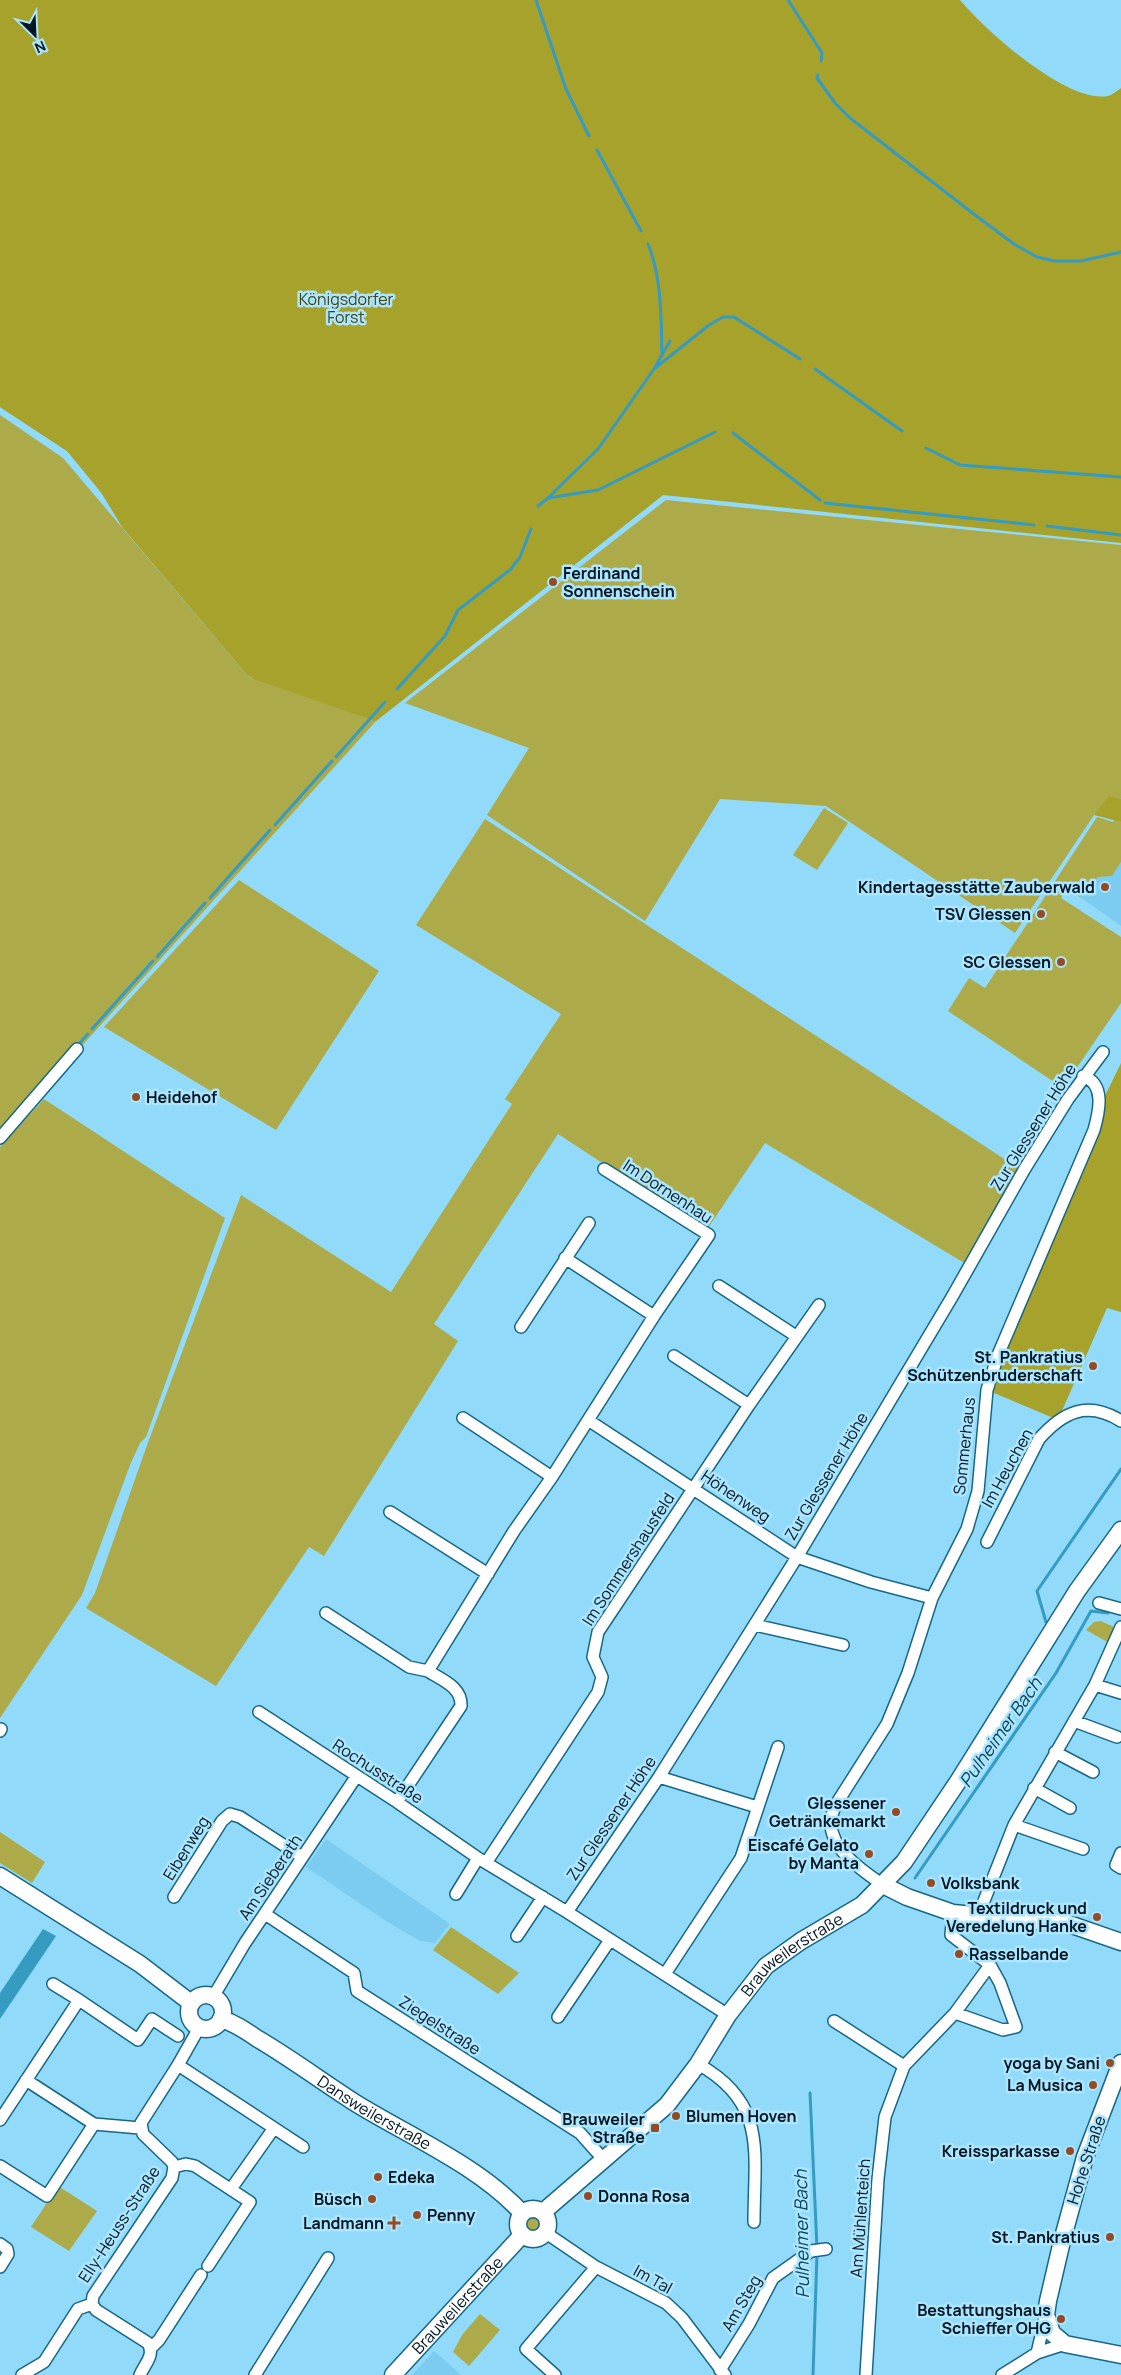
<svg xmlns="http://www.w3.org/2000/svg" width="1121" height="2375" font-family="Manrope,sans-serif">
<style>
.built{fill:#7bccf0}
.green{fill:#adaa49}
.forest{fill:#a6a22c}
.water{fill:#359bc1}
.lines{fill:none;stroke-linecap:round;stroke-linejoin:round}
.stream{stroke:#359bc1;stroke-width:3}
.street-casing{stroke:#186783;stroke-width:14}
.secondary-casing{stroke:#186783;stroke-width:19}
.street{stroke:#fff;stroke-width:11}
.secondary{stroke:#fff;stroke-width:16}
.poi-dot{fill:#924c25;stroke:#ace5fe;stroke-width:2}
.labels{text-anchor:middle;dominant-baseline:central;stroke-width:5;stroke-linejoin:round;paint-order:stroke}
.park-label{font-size:16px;fill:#454416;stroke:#ace5fe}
.poi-label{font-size:16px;font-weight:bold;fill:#001622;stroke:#ace5fe;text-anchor:end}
.street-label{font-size:16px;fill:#001622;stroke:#ace5fe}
.water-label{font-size:18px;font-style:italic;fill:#0b455a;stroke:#ace5fe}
</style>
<rect width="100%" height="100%" fill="#91daf9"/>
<path class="built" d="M1121,862V926L1080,897L1098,877L1112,876Z
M326,1839L450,1924L435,1943L420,1941L386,1921L306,1867Z
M434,2351L461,2375H412Z"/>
<path class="green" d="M0,0L663,495L376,721L0,1136V415L63,458L247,675L253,679L67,451L0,407Z
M666,500L1121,545V799L1109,797L1094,815L1015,933L826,806L720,799L645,921L487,815L529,748L405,703Z
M824,808L848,823L817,870L793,855Z
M1097,817L1113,822L1114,820L1121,822V862L1112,876L1098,877L1080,897L1067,888L1061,898L1121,937V1003L1063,1088L948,1011L969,978L985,988Z
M485,819L1021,1170L966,1264L765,1143L706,1231L558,1134L434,1324L458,1341L324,1556L309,1547L216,1686L86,1608L95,1593L146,1448L241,1195L391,1292L512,1104L505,1099L561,1014L416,925Z
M239,880L379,971L276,1130L104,1027Z
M44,1099L225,1218L146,1437L140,1443L130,1465L82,1595L0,1718V1147Z
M1101,1621L1116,1628L1109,1643L1086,1630L1094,1622Z
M0,1832L45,1862L32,1883L0,1863Z
M451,1927L519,1973L498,1994L433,1950Z
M58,2186L97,2211L69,2251L31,2227Z
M526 2224a8 8 0 1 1 16 0a8 8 0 1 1-16 0Z
M480,2314L500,2330L469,2366L453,2352L462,2335Z"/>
<path class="forest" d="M0,0H960C985,30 1067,104 1108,96C1112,95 1117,91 1121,88V543L663,495L376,721L256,680L247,675L122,527L99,489L67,451L0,407Z
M1109,796L1121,799V822L1094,815Z
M1121,1063V1312L1107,1308L1058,1420L987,1390L1104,1098Z"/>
<path class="water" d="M43,1929L56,1936L0,2019V1993Z"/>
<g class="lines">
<path class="stream" d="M536,0L566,89L589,136
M788,0L822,53L821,61
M818,75L817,78L835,103L850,118L975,215L1014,244L1037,257L1055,261H1081L1121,252
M597,150L641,231
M648,244C662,278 661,319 662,356
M655,367L670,341
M815,369L902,431
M733,433L820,500
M926,448L960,465L1121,477
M548,498L598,449L654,369L709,325L723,317H734L800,359
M825,503L1034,525
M538,506L548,498L598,490L715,432
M1047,526L1121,535
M397,689L445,636L458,610L511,569L520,557L531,529
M336,757L385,702
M275,825L332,761
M210,898L270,830
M157,957L205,903
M92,1029L153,961
M76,1047L88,1034
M1046,1622L1037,1591L1121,1469
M915,1878L1056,1673L1091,1611L1108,1613
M810,2093L817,2248
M813,2375L817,2254"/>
<defs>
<path id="street" d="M0,1138L77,1049
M565,1258L654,1316
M719,1286L796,1336
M521,1327L589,1223
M674,1356L749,1405
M463,1418L552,1477
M588,1420L797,1557L871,1582L932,1598
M390,1512L488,1574
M987,1542L1039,1439C1063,1412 1087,1400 1121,1421
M1099,1603L1121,1609
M326,1613L409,1667L428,1671
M755,1625L843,1645
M1095,1685L1121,1693
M259,1712L397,1802L478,1858L567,1912L728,2015
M1074,1721L1117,1737
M0,1731L1,1729
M1055,1752L1093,1772
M659,1777L757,1807
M1034,1788L1070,1808
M397,1802L461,1706C462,1687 442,1680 428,1671L514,1531L552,1477L654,1316L709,1235L604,1169
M1014,1825L1083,1849
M1121,1853L1116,1865L1121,1868
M486,1863L598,1692L602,1677L593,1657L598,1632L749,1405L819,1305
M883,1885C863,1871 829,1849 831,1821C831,1816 834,1810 835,1806L887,1724L908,1673L932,1598L967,1529L978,1491L987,1390L998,1355L1094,1130C1099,1112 1106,1084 1083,1076
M456,1894L478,1858
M174,1897L222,1821L230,1814L240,1817L302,1857
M567,1912L659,1777L797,1557L952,1297L1024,1170L1068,1099L1103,1052
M265,1914L354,1973L357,1991L580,2133L604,2160
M978,1916L1014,1825L1095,1685L1121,1627
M517,1936L543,1897
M665,1974L741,1858L778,1747
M53,1984L79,2000
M213,1997L245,1943L356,1777
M955,2013L1003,2030L1016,2027L1000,1983L990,1965
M558,2017L610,1940
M834,2021L904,2066
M698,2064C768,2103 754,2153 754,2222
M178,2065L303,2147
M0,2120L79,2000L138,2040L152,2019L178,2036
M94,2124L140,2128
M0,2166L47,2196L94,2124L26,2080
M174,2167L186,2164L195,2166L250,2202L208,2266
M231,2189L274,2128
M546,2233L596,2267L666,2303L682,2318L725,2375
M0,2244L7,2249L8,2254L0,2267
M151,2348L159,2340L201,2275
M1037,2353L1046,2315
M720,2370L749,2324L773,2278L811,2251L826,2249
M22,2375L44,2362L78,2309L92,2304
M140,2375C145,2363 155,2356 148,2343L96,2310L92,2304L93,2296L172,2178L174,2167L172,2162L143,2134L141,2123L178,2065L199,2028
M255,2375L328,2258
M555,2375L526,2349L596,2267
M866,2375L878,2179L885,2117L904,2066L955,2013L990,1965L951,1935L953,1913
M1002,2375L1037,2353L1065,2344"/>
<g id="secondary">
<path d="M0,1876L140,1964L191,2003"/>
<path d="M883,1885L907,1897L953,1913L1069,1924L1121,1942"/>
<circle cx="206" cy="2012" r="17"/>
<path id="s1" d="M221,2019C235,2023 246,2031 258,2039C292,2059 324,2083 357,2104C411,2137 479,2166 522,2213"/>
<path d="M1121,2063L1085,2157L1062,2241L1048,2301L1046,2315L1052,2333L1065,2344L1121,2355"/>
<circle cx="533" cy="2224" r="15"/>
<path id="s2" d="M543,2212L667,2105L698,2064L728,2015L766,1966L801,1941L862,1905L904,1862L959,1780L1077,1591L1121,1530"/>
<path id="s3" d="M393,2375L522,2235"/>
</g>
</defs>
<use href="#street" class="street-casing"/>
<use href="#secondary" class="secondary-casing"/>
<use href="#street" class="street"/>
<use href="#secondary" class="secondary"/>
</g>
<g class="poi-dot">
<circle cx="553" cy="582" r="5"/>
<circle cx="1105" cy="887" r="5"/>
<circle cx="1041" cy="914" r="5"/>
<circle cx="1061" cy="962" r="5"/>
<circle cx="136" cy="1097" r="5"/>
<circle cx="1093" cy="1366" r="5"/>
<circle cx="896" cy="1812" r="5"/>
<circle cx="869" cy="1854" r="5"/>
<circle cx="931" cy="1883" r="5"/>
<circle cx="1097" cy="1917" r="5"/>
<circle cx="959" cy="1954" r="5"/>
<circle cx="1110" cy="2063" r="5"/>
<circle cx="1093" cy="2085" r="5"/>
<circle cx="676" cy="2116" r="5"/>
<rect x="650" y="2123" width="10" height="10" rx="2.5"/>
<circle cx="1070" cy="2151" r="5"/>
<circle cx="378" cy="2177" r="5"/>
<circle cx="588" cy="2196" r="5"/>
<circle cx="372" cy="2199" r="5"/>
<circle cx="417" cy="2215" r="5"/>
<path d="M391.5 2215.5h5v5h5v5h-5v5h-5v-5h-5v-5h5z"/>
<circle cx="1110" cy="2237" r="5"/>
<circle cx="1061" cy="2319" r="5"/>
</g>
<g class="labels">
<g class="park-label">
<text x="346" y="299">Königsdorfer<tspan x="346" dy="18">Forst</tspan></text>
</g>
<g class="poi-label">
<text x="563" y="573" text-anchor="start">Ferdinand<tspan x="563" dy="18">Sonnenschein</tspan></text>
<text x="1095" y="887">Kindertagesstätte Zauberwald</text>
<text x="1031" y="914">TSV Glessen</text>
<text x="1051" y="962">SC Glessen</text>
<text x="146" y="1097" text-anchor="start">Heidehof</text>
<text x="1083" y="1357">St. Pankratius<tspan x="1083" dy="18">Schützenbruderschaft</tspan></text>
<text x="886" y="1803">Glessener<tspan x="886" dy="18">Getränkemarkt</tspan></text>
<text x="859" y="1845">Eiscafé Gelato<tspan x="859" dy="18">by Manta</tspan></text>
<text x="941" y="1883" text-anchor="start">Volksbank</text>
<text x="1087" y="1908">Textildruck und<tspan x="1087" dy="18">Veredelung Hanke</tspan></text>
<text x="969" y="1954" text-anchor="start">Rasselbande</text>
<text x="1100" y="2063">yoga by Sani</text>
<text x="1083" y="2085">La Musica</text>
<text x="686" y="2116" text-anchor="start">Blumen Hoven</text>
<text x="645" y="2119">Brauweiler<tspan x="645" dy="18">Straße</tspan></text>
<text x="1060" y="2151">Kreissparkasse</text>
<text x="388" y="2177" text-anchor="start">Edeka</text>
<text x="598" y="2196" text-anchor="start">Donna Rosa</text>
<text x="362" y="2199">Büsch</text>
<text x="427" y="2215" text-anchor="start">Penny</text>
<text x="384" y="2223">Landmann</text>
<text x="1100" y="2237">St. Pankratius</text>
<text x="1051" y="2310">Bestattungshaus<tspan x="1051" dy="18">Schieffer OHG</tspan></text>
</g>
<g class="street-label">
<text transform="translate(1033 1127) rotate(-58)">Zur Glessener Höhe</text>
<text transform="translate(668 1191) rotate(33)">Im Dornenhau</text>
<text transform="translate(964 1446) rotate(-84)">Sommerhaus</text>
<text transform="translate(1007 1468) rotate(-61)">Im Heuchen</text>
<text transform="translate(826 1476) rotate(-59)">Zur Glessener Höhe</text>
<text transform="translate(736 1496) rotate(34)">Höhenweg</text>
<text transform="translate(628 1559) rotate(-57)">Im Sommershausfeld</text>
<text transform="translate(378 1771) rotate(33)">Rochusstraße</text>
<text transform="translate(611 1818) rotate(-56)">Zur Glessener Höhe</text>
<text transform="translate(186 1848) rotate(-58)">Eibenweg</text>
<text transform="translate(270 1877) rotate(-56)">Am Sieberath</text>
<text stroke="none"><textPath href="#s2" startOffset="362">Brauweilerstraße</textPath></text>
<text transform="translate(440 2025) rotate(33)">Ziegelstraße</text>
<text stroke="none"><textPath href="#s1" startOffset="180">Dansweilerstraße</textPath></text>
<text transform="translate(1086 2160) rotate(-72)">Hohe Straße</text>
<text transform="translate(860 2218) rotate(-86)">Am Mühlenteich</text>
<text transform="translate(119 2224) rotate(-57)">Elly-Heuss-Straße</text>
<text transform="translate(653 2279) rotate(29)">Im Tal</text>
<text transform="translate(741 2303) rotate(-60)">Am Steg</text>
<text stroke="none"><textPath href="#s3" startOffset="95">Brauweilerstraße</textPath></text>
</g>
<g class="water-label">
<text transform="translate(1000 1732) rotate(-55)">Pulheimer Bach</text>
<text transform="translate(801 2234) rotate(-91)">Pulheimer Bach</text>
</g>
</g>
<g transform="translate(35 35) rotate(156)" stroke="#ace5fe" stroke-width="4" paint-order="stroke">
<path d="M0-4L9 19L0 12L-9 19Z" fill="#001622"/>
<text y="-8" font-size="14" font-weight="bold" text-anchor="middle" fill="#001622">N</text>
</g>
</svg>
